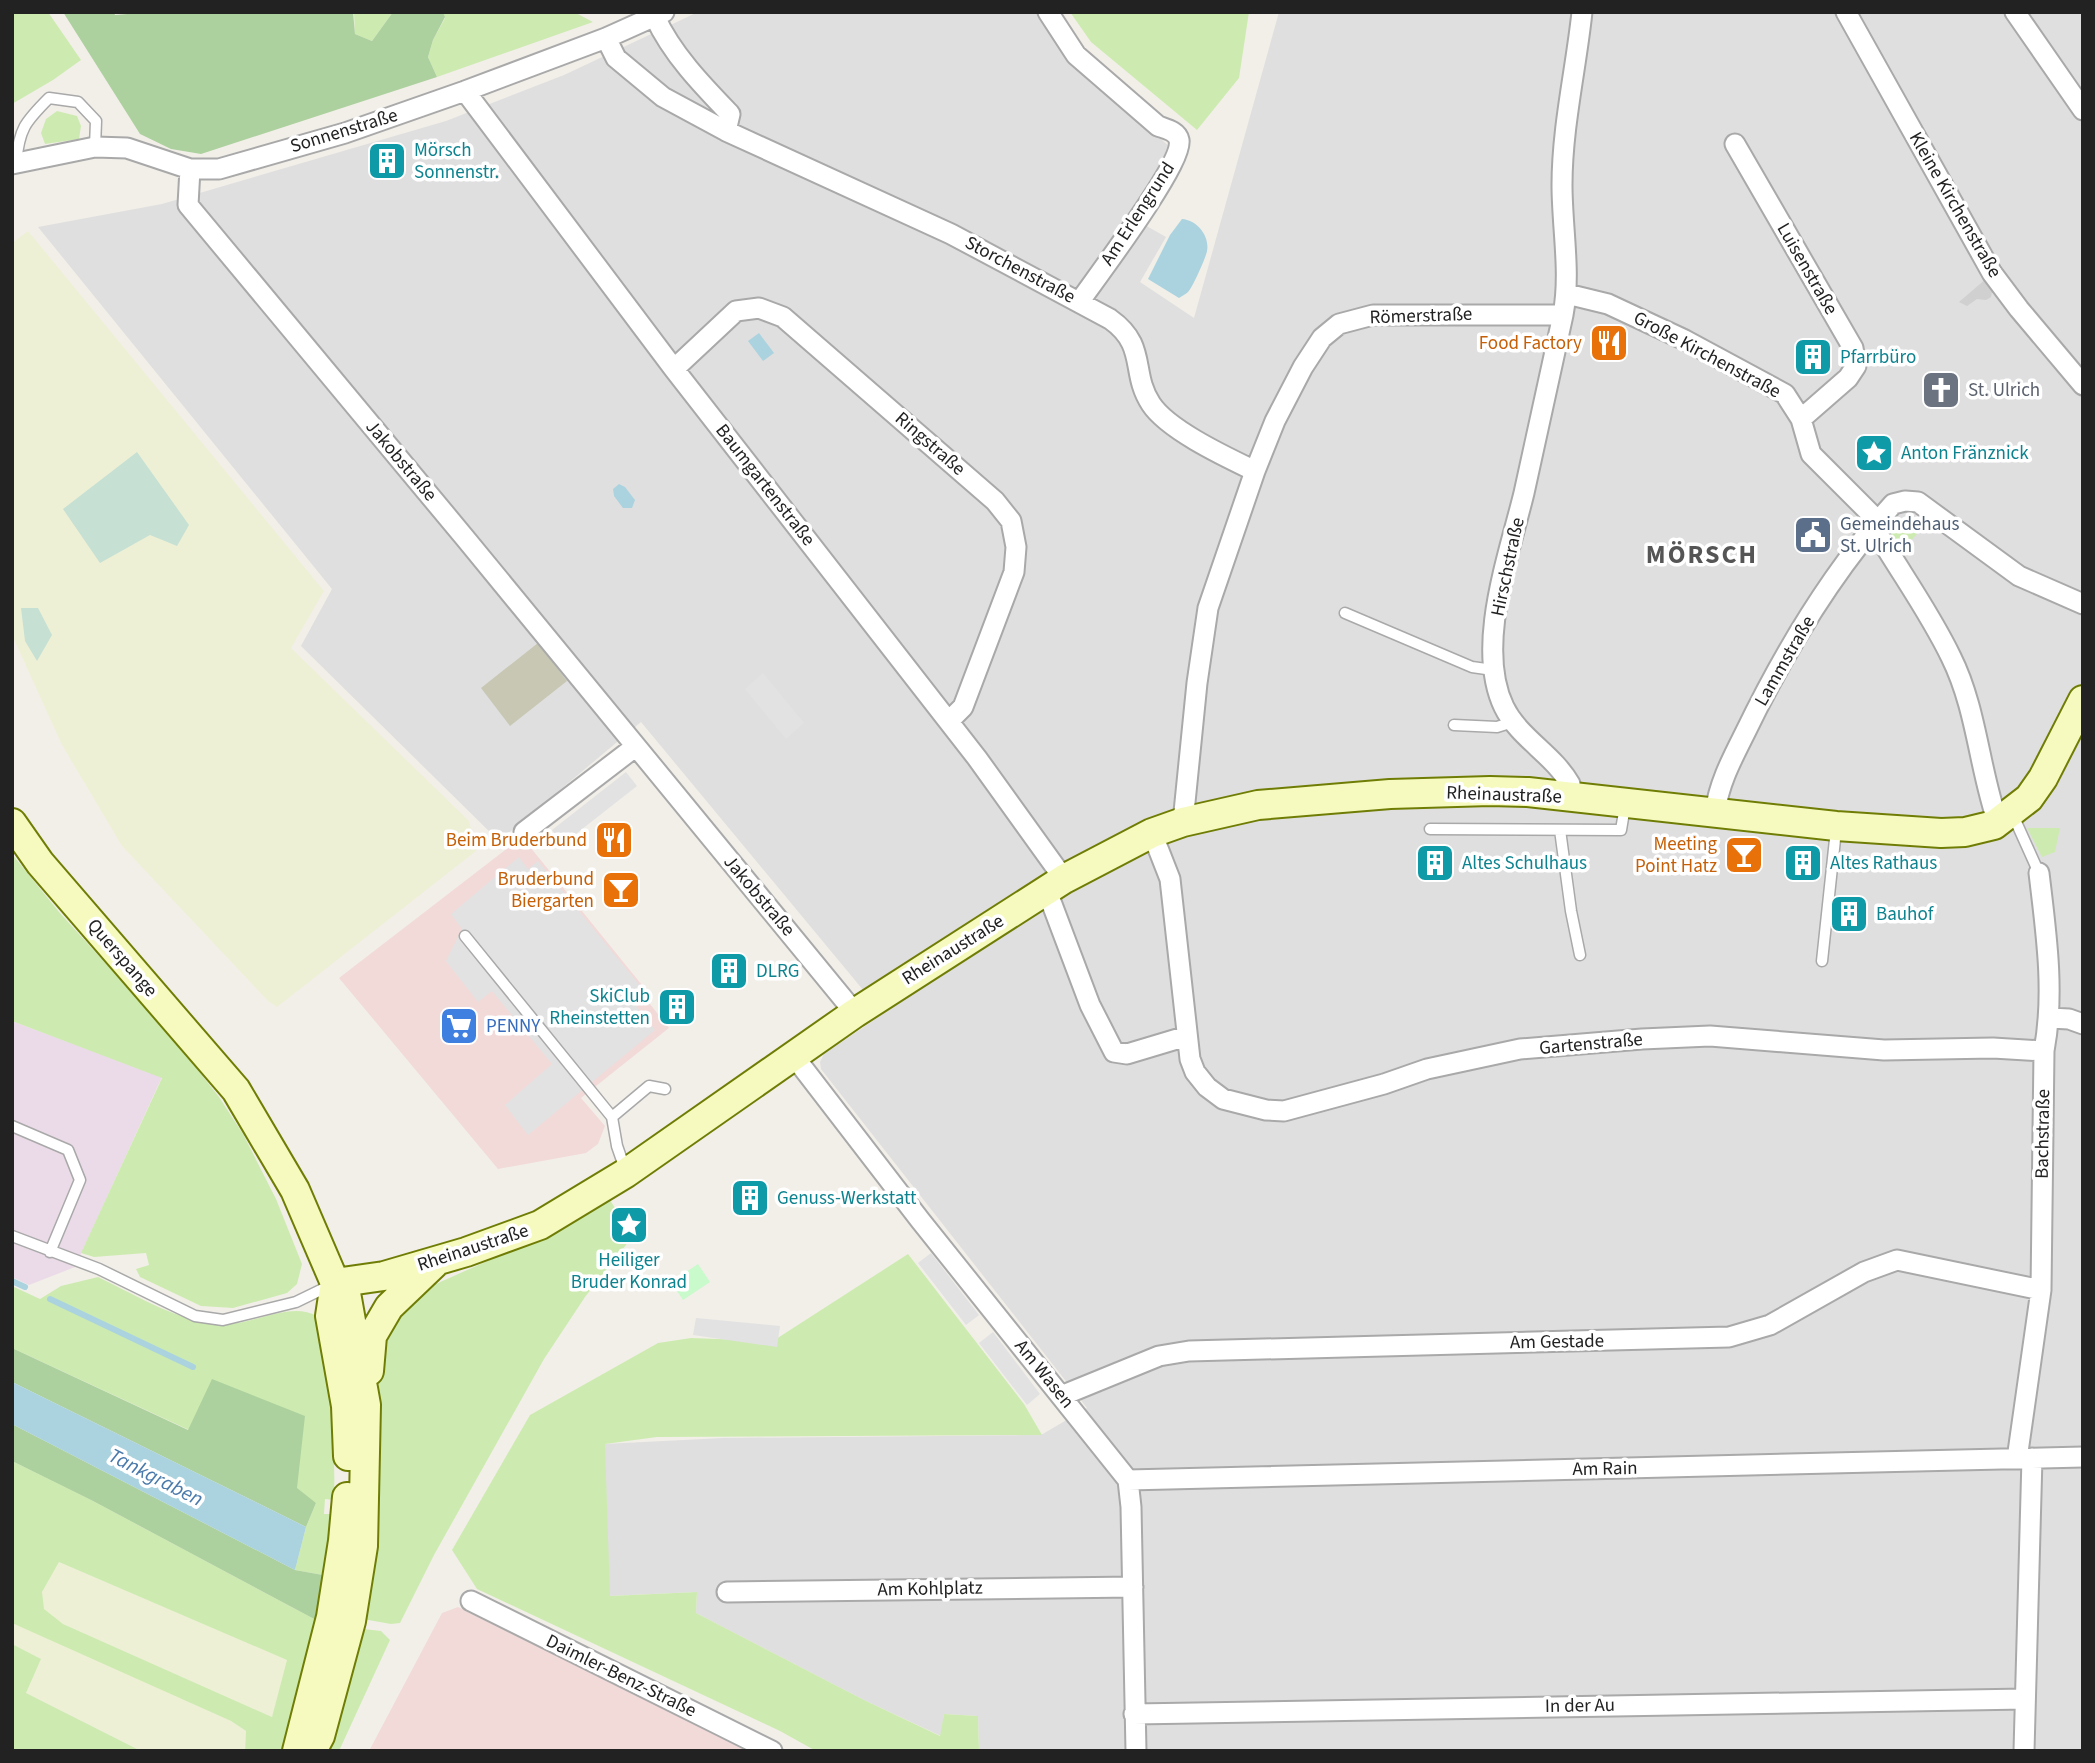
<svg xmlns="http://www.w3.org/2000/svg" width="2095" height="1763" font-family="'Source Sans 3',sans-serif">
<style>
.residential{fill:#e0dfdf}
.commercial{fill:#f2dad9}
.industrial{fill:#ebdbe8}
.religious{fill:#d0d0d0}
.construction{fill:#c7c7b4}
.farmland{fill:#eef0d5}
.grass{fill:#cdebb0;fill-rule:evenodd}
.forest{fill:#add19e}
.wetland{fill:#c6e0d4}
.park{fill:#c8facc}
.parking{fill:#e2e2e2}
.water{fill:#aad3df}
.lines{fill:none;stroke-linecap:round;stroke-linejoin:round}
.stream{stroke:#aad3df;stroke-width:6}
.lane-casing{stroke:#a9a9a9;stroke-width:13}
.street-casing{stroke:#a9a9a9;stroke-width:23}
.secondary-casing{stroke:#707d05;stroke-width:32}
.lane{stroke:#fff;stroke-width:10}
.street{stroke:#fff;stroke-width:19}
.secondary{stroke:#f7fabf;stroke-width:28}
.labels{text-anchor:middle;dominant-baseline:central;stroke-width:7;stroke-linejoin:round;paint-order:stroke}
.street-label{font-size:19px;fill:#222;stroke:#fff}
.culture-label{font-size:19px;fill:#0d838f;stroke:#fff;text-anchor:start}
.food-label{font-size:19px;fill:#c56008;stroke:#fff;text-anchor:end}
.worship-label{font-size:19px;fill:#5b616d;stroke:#fff;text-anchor:start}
.service-label{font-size:19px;fill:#4e5e75;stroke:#fff;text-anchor:start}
.shop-label{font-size:19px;fill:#366cbe;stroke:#fff;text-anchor:start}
.water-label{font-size:21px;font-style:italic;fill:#4a7aab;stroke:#fff}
.district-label{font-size:26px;font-weight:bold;letter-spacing:2px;fill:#555;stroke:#fff}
</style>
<rect width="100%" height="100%" fill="#f2efe9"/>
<path class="residential" d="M698,12H1041L1069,56L1172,149L1129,216L1166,237L1140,282L1194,318L1279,12H2083V1751H979L978,1716L944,1714L941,1736L864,1700L696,1613L697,1592L609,1596L604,1444L723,1438L1041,1435L1087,1408L821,1069L820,1062L824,1054L883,1014L641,722L499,841L301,646L332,589L38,227L162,204L446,121L564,75Z"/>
<path class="commercial" d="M522,837L646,990L642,994L669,1028L581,1098L605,1126L598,1144L586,1153L498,1169L339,978Z
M458,1607L735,1737L762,1751H369L442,1613Z"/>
<path class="industrial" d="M12,1021L162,1077L75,1267L29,1285L12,1277Z"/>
<path class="religious" d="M1987,278L1993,287L1991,297L1986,300L1977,299L1967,306L1959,302Z"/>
<path class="construction" d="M538,643L567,681L510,726L481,688Z"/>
<path class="farmland" d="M28,231L324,591L291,648L469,821L476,851L277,1007L268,1001L122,846L62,745L12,635V243Z
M59,1562L288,1660L272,1717L63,1624L43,1609L42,1592Z
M14,1622L231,1721L246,1731L245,1751H141L26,1693L41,1659L12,1644Z"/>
<path class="grass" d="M12,12H48L81,60L53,80L12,104Z
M354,12H393L372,41L355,34Z
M443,12H574L593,22L437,77L428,57L433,40L445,18Z
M1070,12H1249L1239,78L1197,130L1091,42Z
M57,111L77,116L81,126L79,139L45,144L41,133L46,119Z
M1901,520L1917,534L1903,549L1888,535Z
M2027,828H2060L2055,852L2042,857Z
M12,854L59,912L169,1033L219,1097L243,1134L276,1199L302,1264L297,1284L287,1293L233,1308L201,1306L140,1277L136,1269L149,1265L146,1253L94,1257L81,1253L162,1078L12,1021Z
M608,1197L633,1236L585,1297L544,1359L434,1555L400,1623L391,1624L357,1618L375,1439L380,1358L389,1322L429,1287L539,1238Z
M908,1254L1024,1404L1042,1435L657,1437L605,1444L610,1596L697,1592L696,1613L864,1700L940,1736L944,1714L978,1716L979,1751H816L780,1731L477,1589L452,1550L530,1415L658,1343L691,1338L773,1341Z
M98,1277C138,1296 181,1324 226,1324C255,1324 291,1301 317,1316C329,1378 336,1438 334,1500L325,1499L324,1514H333L323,1575L295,1570L306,1527L316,1503L189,1430L12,1348V1286L40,1299L61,1286Z
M12,1461L93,1501L316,1620L290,1725L281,1751H245L246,1731L231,1721L12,1623ZM59,1562L287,1660L272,1717L63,1624L44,1609L42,1592Z
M355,1628L381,1631L390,1640L339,1751H320Z
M12,1644L41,1659L26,1693L141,1751H12Z"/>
<path class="forest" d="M63,12H114L115,15L151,12H353L355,34L372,41L393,12H443L445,17L433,40L428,57L437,77L201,154L171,149L140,134Z
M12,1348L188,1430L212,1379L305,1416L297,1488L316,1503L306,1527L12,1382Z
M12,1424L295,1570L323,1575L316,1620L93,1501L12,1461Z"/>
<path class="wetland" d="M137,452L189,525L177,546L150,535L100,563L63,509Z
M21,608H38L52,635L37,661L25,641Z"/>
<path class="park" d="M698,1264L710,1282L683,1300L671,1282Z"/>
<path class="parking" d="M763,673L804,723L786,739L745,689Z
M626,772L637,786L563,844L552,830Z
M519,857L528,869L538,861L642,988L630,998L655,1030L528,1135L505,1105L552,1064L492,991L478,1002L446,961L462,929L451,914Z
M931,1253L979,1315L966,1325L918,1263Z
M696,1318L780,1326L777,1347L693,1335Z
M993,1332L1040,1394L1027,1405L979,1343Z"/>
<path class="water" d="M1182,219C1197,220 1210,236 1207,251C1206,257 1193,287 1188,292C1186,294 1182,296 1179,298L1148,279L1170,235Z
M759,333L774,353L763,361L748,341Z
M619,484L625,487L635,500L632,508H623L614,496L613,489Z
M12,1382L306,1527L295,1570L12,1424Z"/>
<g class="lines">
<path class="stream" d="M12,1281L25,1287
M50,1299L193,1367"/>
<defs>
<path id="lane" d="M16,163C19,129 25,122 49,98L78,102L96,121L95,147
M1345,613L1472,667L1493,670
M1454,725L1497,727L1513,722
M2012,813L2039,873
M1430,829L1621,830L1625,806
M1560,830L1571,911L1580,955
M465,936L612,1117L617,1146L625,1169
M1822,961L1836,830
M612,1117L649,1086L665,1089
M12,1126L68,1150L80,1180L50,1252
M12,1236L99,1269L195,1316L223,1320L296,1302L331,1285"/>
<path id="street" d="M1048,12L1076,55L1158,126C1166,129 1177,131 1179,140C1184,162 1096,278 1080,301
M1846,12L1992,273L2019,309L2083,385
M2015,12L2083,110
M655,17C672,54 702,85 730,114L726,131
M606,38L616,58L663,97L726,131L951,234L1110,319C1148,346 1130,372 1151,404C1168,430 1226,457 1255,471
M465,91L674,369L977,758L1064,879
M1735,144L1853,348L1856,366L1848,378L1801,419
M12,164L95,147L127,148L190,169H219L345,133L465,91L606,38L664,12
M190,169L188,205L465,538L855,1013
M1567,294L1608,304L1685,340L1785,394L1801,419L1811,454L1878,521
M1563,315C1550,374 1537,434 1524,493C1509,555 1475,647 1504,707C1519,738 1553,754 1570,784L1567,797
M674,369L736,311L759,308L783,317L995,501L1011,521L1016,547L1014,572L963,707L949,721
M1872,529L1879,536C1903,576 1931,615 1951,657C1977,709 1979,769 1998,823
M1715,812C1719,783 1732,759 1745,733C1784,652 1832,572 1893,504L1905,501L1918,502L2019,576L2083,604
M1183,822L1197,683L1208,608L1255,471L1275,421L1303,367L1322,338L1339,324L1373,315H1563C1571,273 1562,228 1562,185C1562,127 1576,69 1582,12
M524,832L635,747
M1152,833L1170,879L1190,1059L1195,1072L1207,1087L1223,1099L1266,1110L1284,1111L1384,1084L1427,1069L1520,1049L1642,1039L1710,1036L1884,1050L1993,1048L2044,1051
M1047,891L1090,1005L1114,1052L1127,1054L1187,1036
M2050,1018L2069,1019L2083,1024
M793,1055L920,1220L1128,1480L1131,1507L1136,1751
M1061,1396L1159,1356L1189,1351L1729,1337L1770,1325L1864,1272L1897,1260L2041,1290
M2017,1459L2041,1290L2044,1051C2055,992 2046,932 2039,873
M1128,1480L2083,1457
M727,1592L1133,1587
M471,1601L772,1751
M1134,1714L2025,1699
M2024,1751L2032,1458"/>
<path id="secondary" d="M12,823L40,863L236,1090L295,1190L335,1283L346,1293L366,1405L363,1546L351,1621L320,1736L312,1751
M335,1283L384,1276L466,1252L540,1225L626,1173L855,1013L1064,879L1152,833L1183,822L1258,805L1390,794L1490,791L1528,792L1836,826L1941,833L1965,832L1994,825L2029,798L2043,778L2083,700
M335,1283L330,1316L346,1406L348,1456
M369,1371L372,1336L389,1307L434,1264
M297,1751L331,1617L343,1541L347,1497"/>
</defs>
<use href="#lane" class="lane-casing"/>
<use href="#street" class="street-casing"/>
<use href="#secondary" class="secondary-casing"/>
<use href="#lane" class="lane"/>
<use href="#street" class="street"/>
<use href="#secondary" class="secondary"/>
</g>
<defs>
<symbol id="building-square" viewBox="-11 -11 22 22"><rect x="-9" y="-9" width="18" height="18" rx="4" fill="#0f9aa8" stroke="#fff"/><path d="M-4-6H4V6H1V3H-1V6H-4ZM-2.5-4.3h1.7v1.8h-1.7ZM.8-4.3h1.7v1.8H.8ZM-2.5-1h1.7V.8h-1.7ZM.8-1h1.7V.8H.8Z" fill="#fff"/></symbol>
<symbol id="restaurant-square" viewBox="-11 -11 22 22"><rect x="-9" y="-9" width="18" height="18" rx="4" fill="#e8710a" stroke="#fff"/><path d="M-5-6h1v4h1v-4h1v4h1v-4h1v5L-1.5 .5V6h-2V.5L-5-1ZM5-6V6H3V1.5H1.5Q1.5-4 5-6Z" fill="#fff"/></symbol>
<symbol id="church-square" viewBox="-11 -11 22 22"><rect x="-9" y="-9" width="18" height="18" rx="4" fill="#6b7280" stroke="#fff"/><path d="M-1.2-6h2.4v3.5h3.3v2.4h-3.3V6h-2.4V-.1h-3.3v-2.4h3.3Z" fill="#fff"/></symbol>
<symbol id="sight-square" viewBox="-11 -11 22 22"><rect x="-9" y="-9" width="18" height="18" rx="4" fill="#0f9aa8" stroke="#fff"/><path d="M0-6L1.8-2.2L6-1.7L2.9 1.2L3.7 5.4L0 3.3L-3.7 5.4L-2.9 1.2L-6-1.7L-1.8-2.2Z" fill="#fff"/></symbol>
<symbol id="civic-square" viewBox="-11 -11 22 22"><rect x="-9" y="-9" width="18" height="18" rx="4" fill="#5c6f8a" stroke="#fff"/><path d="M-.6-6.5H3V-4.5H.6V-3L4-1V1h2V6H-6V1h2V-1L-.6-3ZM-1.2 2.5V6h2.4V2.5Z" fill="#fff"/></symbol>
<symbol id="bar-square" viewBox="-11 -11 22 22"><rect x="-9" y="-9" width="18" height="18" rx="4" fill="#e8710a" stroke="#fff"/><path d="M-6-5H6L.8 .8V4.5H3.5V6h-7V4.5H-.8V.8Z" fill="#fff"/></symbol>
<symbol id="supermarket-square" viewBox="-11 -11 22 22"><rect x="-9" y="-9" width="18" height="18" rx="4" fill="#3f7fe0" stroke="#fff"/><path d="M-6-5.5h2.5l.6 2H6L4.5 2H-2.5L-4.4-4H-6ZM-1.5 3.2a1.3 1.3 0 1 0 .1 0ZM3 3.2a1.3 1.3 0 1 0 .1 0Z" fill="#fff"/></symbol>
</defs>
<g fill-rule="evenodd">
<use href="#building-square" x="365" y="139" width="44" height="44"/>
<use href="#restaurant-square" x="1587" y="321" width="44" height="44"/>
<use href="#building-square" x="1791" y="335" width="44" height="44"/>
<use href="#church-square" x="1919" y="368" width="44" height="44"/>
<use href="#sight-square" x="1852" y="431" width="44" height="44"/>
<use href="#civic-square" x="1791" y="513" width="44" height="44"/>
<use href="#restaurant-square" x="592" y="818" width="44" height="44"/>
<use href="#bar-square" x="1722" y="833" width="44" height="44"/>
<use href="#building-square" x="1413" y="841" width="44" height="44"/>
<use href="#building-square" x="1781" y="841" width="44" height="44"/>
<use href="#bar-square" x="599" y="868" width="44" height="44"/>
<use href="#building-square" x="1827" y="892" width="44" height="44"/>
<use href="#building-square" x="707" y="949" width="44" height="44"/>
<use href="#building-square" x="655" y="985" width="44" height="44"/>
<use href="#supermarket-square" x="437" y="1004" width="44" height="44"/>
<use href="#building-square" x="728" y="1176" width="44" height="44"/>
<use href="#sight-square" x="607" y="1203" width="44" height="44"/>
</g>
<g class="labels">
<g class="street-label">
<text transform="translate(344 131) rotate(-17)">Sonnenstraße</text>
<text transform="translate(1955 205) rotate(60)">Kleine Kirchenstraße</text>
<text transform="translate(1138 214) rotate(-57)">Am Erlengrund</text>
<text transform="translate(1807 269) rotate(60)">Luisenstraße</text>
<text transform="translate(1020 270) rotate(28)">Storchenstraße</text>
<text transform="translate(1421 316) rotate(-2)">Römerstraße</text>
<text transform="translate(1707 355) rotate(28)">Große Kirchenstraße</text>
<text transform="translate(930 444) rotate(41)">Ringstraße</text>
<text transform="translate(401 461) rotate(50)">Jakobstraße</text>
<text transform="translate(765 485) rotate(52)">Baumgartenstraße</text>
<text transform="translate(1508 567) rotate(-78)">Hirschstraße</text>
<text transform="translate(1785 661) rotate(-60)">Lammstraße</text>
<text transform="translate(1504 795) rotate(2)">Rheinaustraße</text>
<text transform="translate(759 896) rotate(50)">Jakobstraße</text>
<text transform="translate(953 950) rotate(-32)">Rheinaustraße</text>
<text transform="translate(122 958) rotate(49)">Querspange</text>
<text transform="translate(1591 1044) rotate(-5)">Gartenstraße</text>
<text transform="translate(2043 1134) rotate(-89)">Bachstraße</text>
<text transform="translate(473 1248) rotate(-18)">Rheinaustraße</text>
<text transform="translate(1557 1342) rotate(-1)">Am Gestade</text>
<text transform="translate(1044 1374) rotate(51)">Am Wasen</text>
<text transform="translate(1605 1469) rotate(-1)">Am Rain</text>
<text transform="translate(930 1589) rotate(-1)">Am Kohlplatz</text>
<text transform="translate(621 1676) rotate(26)">Daimler-Benz-Straße</text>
<text transform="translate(1580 1706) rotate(-1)">In der Au</text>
</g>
<g class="culture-label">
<text x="414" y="150">Mörsch<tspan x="414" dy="22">Sonnenstr.</tspan></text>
<text x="1840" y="357">Pfarrbüro</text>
<text x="1901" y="453">Anton Fränznick</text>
<text x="1462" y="863">Altes Schulhaus</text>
<text x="1830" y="863">Altes Rathaus</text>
<text x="1876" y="914">Bauhof</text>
<text x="756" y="971">DLRG</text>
<text x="650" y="996" text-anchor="end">SkiClub<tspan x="650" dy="22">Rheinstetten</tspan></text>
<text x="777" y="1198">Genuss-Werkstatt</text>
<text x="629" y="1260" text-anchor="middle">Heiliger<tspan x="629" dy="22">Bruder Konrad</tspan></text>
</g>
<g class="food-label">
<text x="1582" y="343">Food Factory</text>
<text x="587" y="840">Beim Bruderbund</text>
<text x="1717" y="844">Meeting<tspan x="1717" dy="22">Point Hatz</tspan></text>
<text x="594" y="879">Bruderbund<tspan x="594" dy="22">Biergarten</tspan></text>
</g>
<g class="worship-label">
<text x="1968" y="390">St. Ulrich</text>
</g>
<g class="service-label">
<text x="1840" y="524">Gemeindehaus<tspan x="1840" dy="22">St. Ulrich</tspan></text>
</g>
<g class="shop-label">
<text x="486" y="1026">PENNY</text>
</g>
<g class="water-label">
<text transform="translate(156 1477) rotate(27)">Tankgraben</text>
</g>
<g class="district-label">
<text x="1702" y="554">MÖRSCH</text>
</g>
</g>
<rect width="2095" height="1763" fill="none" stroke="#222222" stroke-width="28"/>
</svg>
